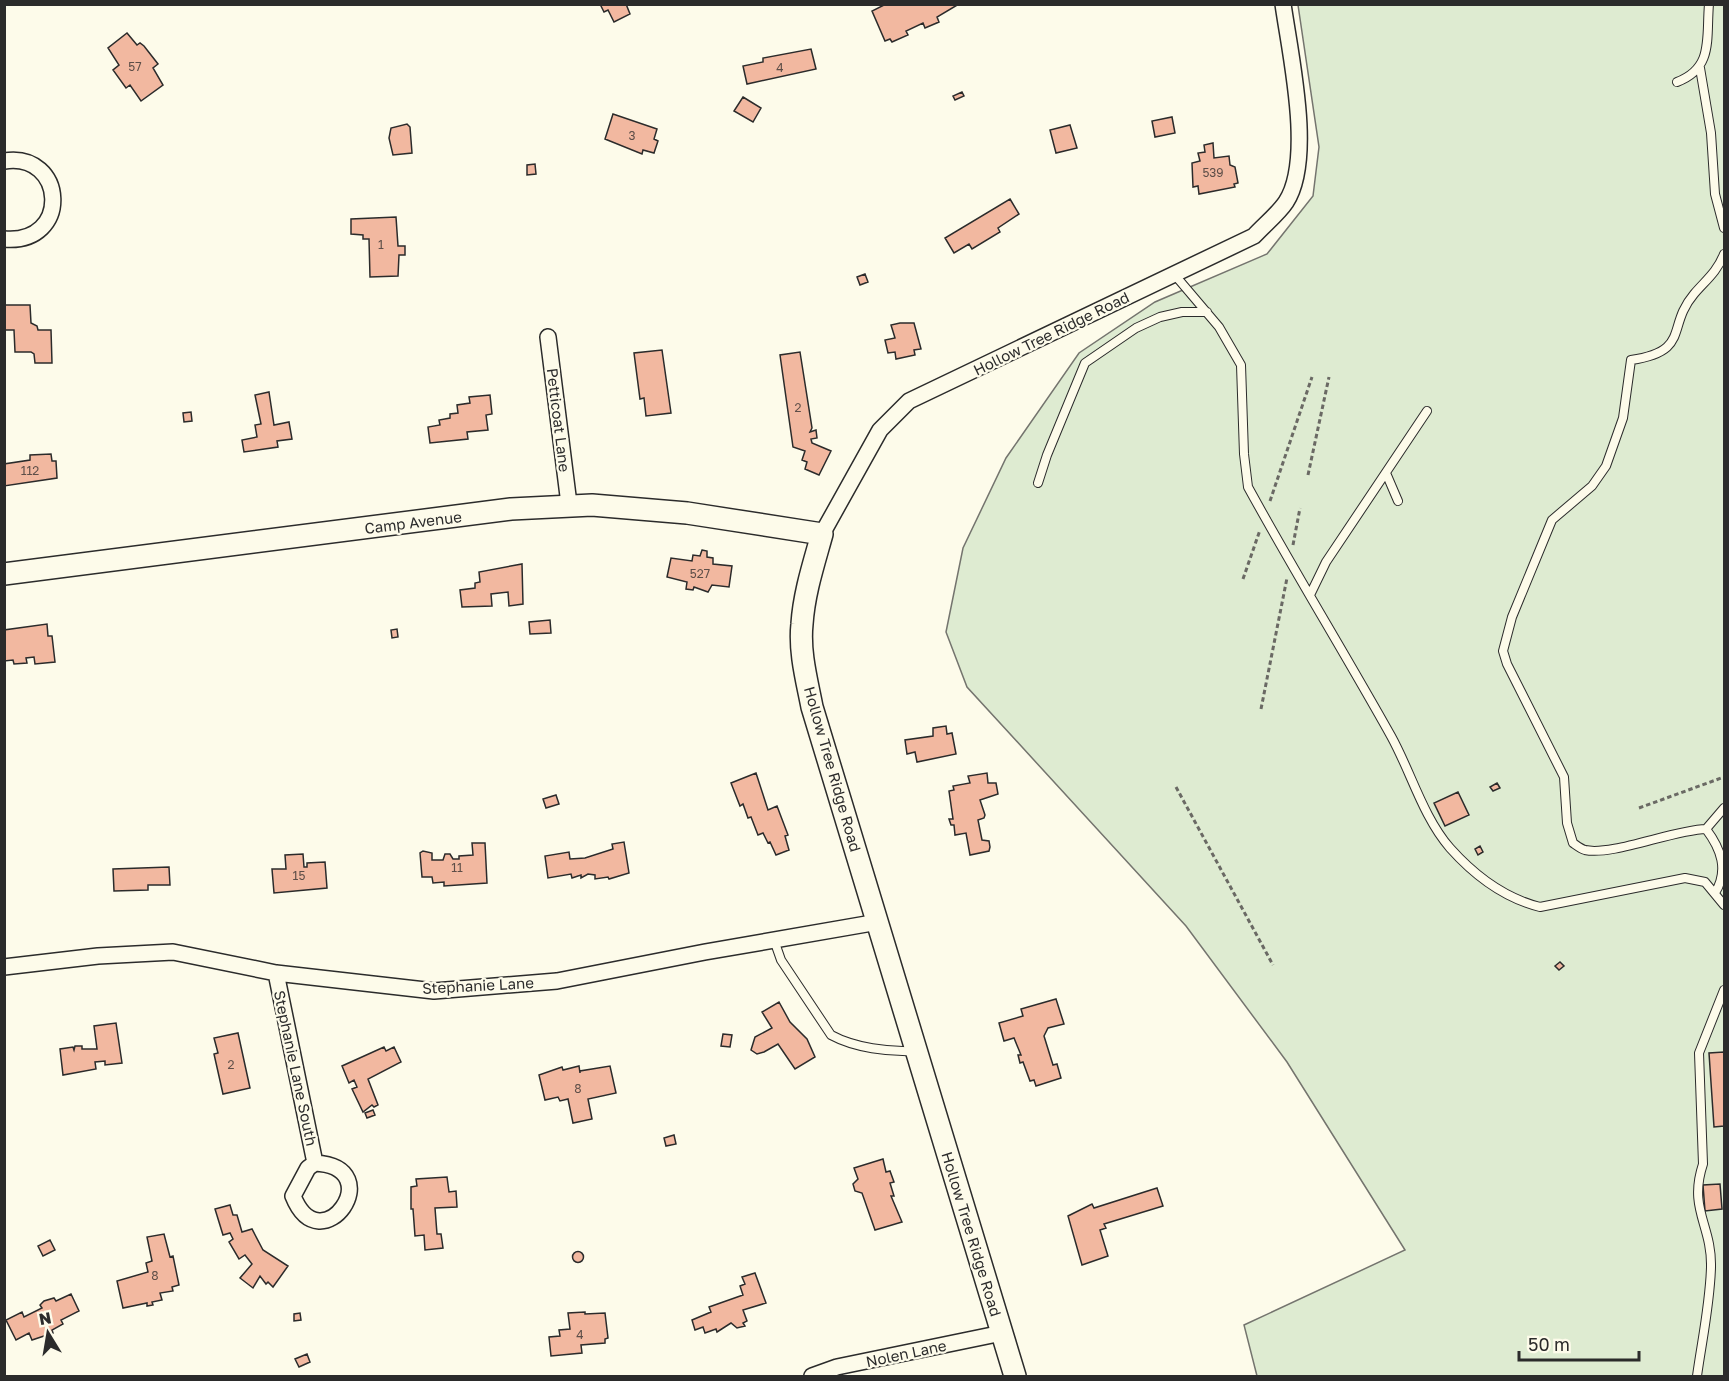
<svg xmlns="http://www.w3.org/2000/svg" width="1729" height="1381" font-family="'Golos Text',sans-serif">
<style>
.green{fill:#deebd1;stroke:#74746e;stroke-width:1.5}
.building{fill:#f2b8a0;stroke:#2b2b2b;stroke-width:1.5}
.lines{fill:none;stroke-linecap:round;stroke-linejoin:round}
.lane-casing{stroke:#2b2b2b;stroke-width:10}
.street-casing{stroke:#2b2b2b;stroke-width:18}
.secondary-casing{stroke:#2b2b2b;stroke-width:24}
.path{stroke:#6a6964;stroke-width:3;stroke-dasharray:4.5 3;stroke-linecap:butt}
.lane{stroke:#fdfbea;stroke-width:8}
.street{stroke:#fdfbea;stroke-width:15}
.secondary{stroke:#fdfbea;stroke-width:21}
.labels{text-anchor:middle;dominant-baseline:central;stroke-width:4.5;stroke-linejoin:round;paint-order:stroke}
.number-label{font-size:12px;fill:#5d4e48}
.street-label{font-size:15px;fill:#2b2b2b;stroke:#fdfbea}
</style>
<rect width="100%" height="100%" fill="#fdfbea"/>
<path class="green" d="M1298,5H1724V1376H1257L1244,1325L1405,1250L1287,1062L1186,926L967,687L946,632L963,548L1006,458L1079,353L1155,302L1267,254L1313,196L1319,147Z"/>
<path class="building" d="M600,4H626L630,14L614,22L608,10L604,12Z
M886,4H959L937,17L939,22L925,28L923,23L906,31L908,35L892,42L890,39L885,41L872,11Z
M127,33L137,45L140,43L144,46L158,64L153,68L163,85L141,101L130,85L126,88L113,70L119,65L108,48Z
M811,49L816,69L747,84L743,66L763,62V58Z
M962,92L964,96L955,100L953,96Z
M743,97L761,108L753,122L734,111Z
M613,114L657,129L654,139L658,141L654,153L643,150L642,154L605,139Z
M1172,117L1175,133L1155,137L1152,121Z
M407,124L410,127L412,153L393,155L389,138L391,128Z
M1070,125L1077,148L1056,153L1050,130Z
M1213,143L1214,158L1229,156L1230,165L1235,167L1238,183L1234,184L1235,187L1199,194L1198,186L1193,187L1192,163L1200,161L1198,153L1205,152L1204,145Z
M535,164L536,174L527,175V165Z
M1010,199L1019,214L998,228L1000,232L972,249L969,244L954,253L945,238Z
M396,217L398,246H405V255H399L398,276L370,277L369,239H363V235L351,234V219Z
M865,274L868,282L860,285L857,277Z
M4,305H30L31,323L37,326L38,330H51L52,363H35L34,354L31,352H15L14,330H4Z
M900,323H914L921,349L914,350L915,355L896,359L895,352L888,353L885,340L895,338L891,325Z
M662,350L671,413L646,416L644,398L640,399L634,353Z
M800,352L812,428L810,432L816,430L817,438L811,439L812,443L831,451L819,475L805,469L807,462L802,460L805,451L793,447L780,355Z
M269,392L274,425L289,422L292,439L277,441L278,447L244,452L242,440L257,437L255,425L261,424L255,395Z
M490,395L492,414L486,415L488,430L467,432L468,439L430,443L428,427L440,425L439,420L450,418V414L458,413L457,405L470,403L469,397Z
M191,412L192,421L184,422L183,413Z
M51,454L52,461H56L57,478L4,486V464L30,460V455Z
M702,550L707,551V557L713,558V564L732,566L729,587L712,585L708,592L694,587L693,590L686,589L687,582L667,577L671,558L692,561L693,555L700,556Z
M522,564L523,604L509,606L508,592L491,594L492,606L462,607L460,590L475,588V583L480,582L479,572Z
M550,620L551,633L530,634L529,622Z
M47,624L48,636H52L55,662L35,664L34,657L26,658L27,663L14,664L13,660L4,661V630Z
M397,629L398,637L392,638L391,630Z
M946,726L947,734L952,733L956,754L917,762L915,752L907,754L905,740L933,736V728Z
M756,773L768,810L777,806L788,835L785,836L789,850L776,855L770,842L768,843L763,833L758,835L751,817L748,818L743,804L740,806L731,783Z
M987,773L988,783H996L998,794L980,800L985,815L984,818L978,820L982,840L989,841L990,847L989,851L970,855L966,833L955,835L954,825H951L949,819H953L949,791L954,790L953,786L970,783L968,776Z
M1497,783L1500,788L1493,791L1490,787Z
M1458,792L1469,815L1445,826L1434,803Z
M556,795L559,804L546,808L543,799Z
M624,842L629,873L609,879L608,877L595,879V875L588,874L581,878V875L572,878L571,874L548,878L545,856L569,852L570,859L585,858L613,849L612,844Z
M472,843H485L487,883L444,886V882L433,883L432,877H422L420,853L423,851L432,853V860H443L445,854H450L453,859H459V856L473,855Z
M1480,846L1483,852L1478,855L1475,849Z
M303,854L304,867H307V863L325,862L327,888L274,893L272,869H286L285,855Z
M169,867L170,885H148V890L114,891L113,869Z
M1560,962L1564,966L1559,970L1555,966Z
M1056,999L1064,1024L1048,1028L1044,1036L1053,1065L1057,1064L1061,1078L1036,1086L1034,1080L1030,1081L1023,1062L1020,1063L1018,1055H1021L1014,1038L1004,1041L999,1023L1023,1016L1021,1009Z
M779,1002L790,1022L807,1039L815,1057L795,1069L778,1044L764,1052L757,1054L751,1050L755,1037L772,1028L762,1012Z
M116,1023L122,1063L105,1065V1061L95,1062L96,1069L63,1075L60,1049L73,1047L74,1050L75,1046H82V1049H97L94,1026Z
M238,1033L250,1088L223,1094L214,1054L218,1053L214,1038Z
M723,1034L732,1035L730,1047L721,1046Z
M384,1047L386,1051L394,1047L401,1062L368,1079L378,1105L374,1107L372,1105L363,1112L352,1089L357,1087L354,1080L349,1083L342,1066Z
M1724,1052V1126L1714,1127L1709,1053Z
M579,1066L580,1073V1071L610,1066L616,1093L588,1099L592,1119L573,1123L568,1099L560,1101L558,1097L545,1100L539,1075L562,1067L563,1070Z
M373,1110L375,1115L367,1118L365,1113Z
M674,1135L676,1144L666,1146L664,1138Z
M883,1159L886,1172L890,1171L894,1182L890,1183L894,1196H891L902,1222L875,1230L862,1193L855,1191L853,1184L858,1179L854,1168Z
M447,1177L449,1192L456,1191L457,1207L435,1208L437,1234H441L443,1248L425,1250L424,1235L415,1236L413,1209H411V1187L417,1186L416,1179Z
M1720,1184L1722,1209L1705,1211L1703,1185Z
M1157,1188L1163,1206L1104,1224L1106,1228L1100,1230L1108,1256L1082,1265L1068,1216L1092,1204L1094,1208Z
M230,1205L233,1215H237L242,1232L252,1229L263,1250L288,1266L273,1287L268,1282L266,1284L260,1276L253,1288L240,1278L252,1264L245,1255L239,1259L229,1242L233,1239L230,1233L223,1235L215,1209Z
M164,1234L170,1257L173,1256L179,1285L172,1287L173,1291L160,1293L162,1300L152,1302L153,1305L147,1306V1303L123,1308L117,1281L148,1272L146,1263L152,1261L147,1237Z
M50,1240L55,1250L43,1256L38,1246Z
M572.5 1257a5.5 5.5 0 1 1 11 0a5.5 5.5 0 1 1-11 0Z
M755,1273L766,1303L743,1310L747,1321L743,1323L745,1326L737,1328L731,1323L717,1332L716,1329L705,1333L703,1327L695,1330L692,1320L711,1312L709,1307L743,1295L740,1286L745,1284L742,1277Z
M71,1294L79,1311L61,1320L63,1324L52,1330L53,1333L32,1340L29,1333L16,1340L6,1320L22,1312L24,1317L42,1308L40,1305L44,1301L54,1298L56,1301Z
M585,1312V1314L605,1313L608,1338L605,1339V1343L581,1345L582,1353L551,1356L549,1337L560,1336L559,1330L570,1329L568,1313Z
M300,1313L301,1320L294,1321V1314Z
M307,1354L310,1362L299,1367L295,1359Z"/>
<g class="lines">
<defs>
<path id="lane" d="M1700,68L1711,133L1715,194L1724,228
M1677,82C1714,68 1706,38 1709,4
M1174,274L1219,327L1241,365L1244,454L1248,487C1294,571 1344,652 1391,736C1411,772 1423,817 1450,848C1475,876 1504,898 1540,907L1685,878L1705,882L1724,905
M1386,473L1398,501
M1038,483L1047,455L1085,363L1136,328L1160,317L1182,312H1207
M1310,595L1326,562L1427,411
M1706,829L1724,808
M1715,893C1729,870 1721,849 1706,829C1673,830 1612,856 1585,850C1581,849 1576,845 1573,843L1567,823L1564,777L1507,664L1503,651L1512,617L1552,520L1592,486L1606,466L1623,418L1631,360C1691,351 1666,327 1694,294C1706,280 1717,272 1724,254
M774,940L781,960L831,1035C855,1048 889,1052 915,1051
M1697,1376C1702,1340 1710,1304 1711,1267C1712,1225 1688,1209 1703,1164L1699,1053L1724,990"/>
<path id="street" d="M4,161C66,151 72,245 4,239
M548,337L569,504
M822,534L880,430L909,401L1254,236C1264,225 1278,214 1286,202C1314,159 1290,54 1283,4
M4,967L98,956L173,952L276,973L434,991L557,981L705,952L878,922
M276,973L315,1163C391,1167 321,1266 293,1196L308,1168L315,1163
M812,1376L837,1367L1002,1333"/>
<path id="secondary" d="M4,574L511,509L592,505L687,513L822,534C814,563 804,593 802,624C799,652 807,681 812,707L1015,1376"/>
</defs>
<use href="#lane" class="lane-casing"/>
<use href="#street" class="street-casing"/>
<use href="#secondary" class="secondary-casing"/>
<path class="path" d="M1308,475L1329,377
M1270,501L1312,377
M1293,545L1300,508
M1243,579L1260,530
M1261,709L1287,578
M1176,787L1273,965
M1639,808L1724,777"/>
<use href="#lane" class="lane"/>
<use href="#street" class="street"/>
<use href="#secondary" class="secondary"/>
</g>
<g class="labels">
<g class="number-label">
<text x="135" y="66">57</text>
<text x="780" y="67">4</text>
<text x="632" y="135">3</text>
<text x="1213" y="172">539</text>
<text x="381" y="244">1</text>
<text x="798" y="407">2</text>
<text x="30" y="470">112</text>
<text x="700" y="573">527</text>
<text x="457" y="867">11</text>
<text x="299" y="875">15</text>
<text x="231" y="1064">2</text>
<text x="578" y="1088">8</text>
<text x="155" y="1275">8</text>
<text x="580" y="1334">4</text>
</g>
<g class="street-label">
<text transform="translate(1051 333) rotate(-26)">Hollow Tree Ridge Road</text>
<text transform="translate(559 420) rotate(83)">Petticoat Lane</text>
<text transform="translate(413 522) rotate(-7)">Camp Avenue</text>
<text transform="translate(833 769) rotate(74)">Hollow Tree Ridge Road</text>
<text transform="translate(478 985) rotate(-3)">Stephanie Lane</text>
<text transform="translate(296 1068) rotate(78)">Stephanie Lane South</text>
<text transform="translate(972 1234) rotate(73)">Hollow Tree Ridge Road</text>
<text transform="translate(906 1353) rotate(-12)">Nolen Lane</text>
</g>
</g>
<rect width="1729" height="1381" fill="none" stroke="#2b2b2b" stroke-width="12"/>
<g transform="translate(48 1333) rotate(349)" stroke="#fdfbea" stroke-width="4.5" paint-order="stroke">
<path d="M0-4.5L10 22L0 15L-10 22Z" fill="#2b2b2b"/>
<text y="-9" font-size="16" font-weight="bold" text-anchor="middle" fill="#2b2b2b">N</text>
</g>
<path d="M1519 1351v9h120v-9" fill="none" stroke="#2b2b2b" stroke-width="3"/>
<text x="1528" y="1351" font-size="18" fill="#2b2b2b" stroke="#fdfbea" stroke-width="4.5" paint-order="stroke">50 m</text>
</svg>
